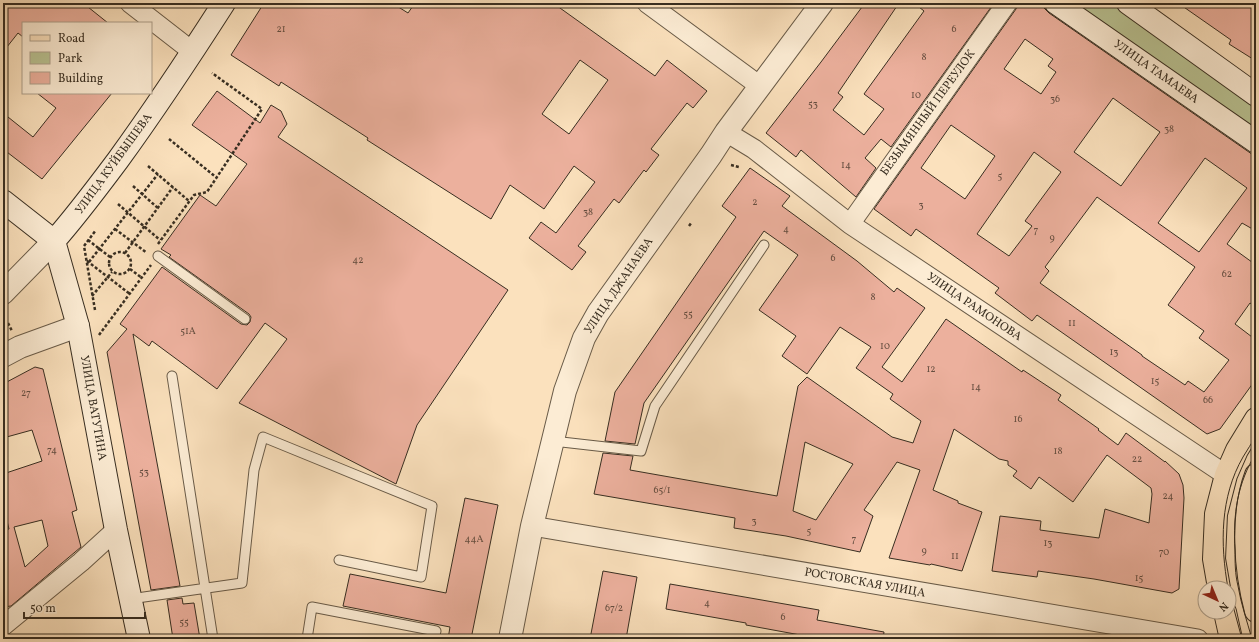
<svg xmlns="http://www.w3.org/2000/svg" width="1259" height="642" font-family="Vollkorn,serif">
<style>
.green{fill:#bac494;stroke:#79795a}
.building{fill:#ecb09d;stroke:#382e21;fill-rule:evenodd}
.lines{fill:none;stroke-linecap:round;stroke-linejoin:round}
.service-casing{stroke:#695b48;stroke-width:11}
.minor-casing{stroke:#695b48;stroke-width:21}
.tertiary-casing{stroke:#695b48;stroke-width:24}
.secondary-casing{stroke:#382e21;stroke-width:24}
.primary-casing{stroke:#382e21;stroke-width:24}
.path{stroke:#382e21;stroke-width:2.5;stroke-dasharray:3 2;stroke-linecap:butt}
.service{stroke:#fcecd4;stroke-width:9}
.minor{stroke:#fcecd4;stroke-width:19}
.tertiary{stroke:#fcecd4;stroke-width:22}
.secondary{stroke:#fcecd4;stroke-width:22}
.primary{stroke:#fbe1bd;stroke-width:22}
.tram{stroke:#382e21;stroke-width:1}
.labels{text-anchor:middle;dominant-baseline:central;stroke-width:3;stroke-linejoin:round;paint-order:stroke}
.number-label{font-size:10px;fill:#654e40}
.street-label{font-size:12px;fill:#382e21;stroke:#fcecd4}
</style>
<rect width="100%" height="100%" fill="#fbe1bd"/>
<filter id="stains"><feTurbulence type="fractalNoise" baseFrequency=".005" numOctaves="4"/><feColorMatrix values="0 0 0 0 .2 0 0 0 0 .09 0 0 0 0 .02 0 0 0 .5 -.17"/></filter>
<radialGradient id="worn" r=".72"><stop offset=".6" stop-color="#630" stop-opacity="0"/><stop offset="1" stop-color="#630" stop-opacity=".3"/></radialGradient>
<path class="green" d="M1072,3H1111L1256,105V132Z"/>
<path class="building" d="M3,3H83L108,23H23V37L18,33L3,52Z
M264,3H392L408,13L415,3H553L655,76L667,60L707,91L693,108L687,103L651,149L659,155L646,172L644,170L619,203L614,199L578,246L586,252L572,270L529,238L541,222L556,233L595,182L574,166L544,209L510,185L491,219L367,140L368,138L281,82L279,86L231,55ZM580,60L608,80L569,134L542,114Z
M865,3H899L838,93L843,97L833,110L864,135L884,109L864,94L924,11L914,3H994L891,147L881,139L865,158L876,168L856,197L801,150L796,157L766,133L821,62Z
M1018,3H1038L1044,8L1049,13L1256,157V231L1242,223L1227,244L1256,265V307L1250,303L1235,324L1256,340V379L1220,429L1207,434L1037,315L1032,321L995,293L999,288L916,229L911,236L874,209L1016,9ZM1025,39L1053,59L1048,66L1056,72L1041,94L1004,69ZM1113,98L1160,132L1121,186L1074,152ZM951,125L995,156L965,199L921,168ZM1034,152L1061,172L1025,221L1032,226L1009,256L977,234ZM1205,158L1247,188L1199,252L1158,223ZM1097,197L1195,267L1168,305L1204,331L1199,338L1229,360L1204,392L1188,381L1185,385L1142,356V355L1040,283L1049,271L1045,267Z
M1178,3H1256V61L1229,44L1231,40Z
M217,91L260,123L271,105L281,111L287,124L278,137L508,290L417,425L396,484L239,403L287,339L265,323L217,389L152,341L149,346L133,334L180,586L151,590L107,352L127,329L120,324L162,267L241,324L247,325L250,322L251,317L249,314L169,257L171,255L161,249L200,195L216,206L247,164L192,125Z
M37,93H112L42,179L3,149V113L33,137L56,108Z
M750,168L790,196L782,206L857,261L894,292L897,288L925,308L882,367L902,382L946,319L1022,372L1023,370L1061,395L1058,400L1099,429L1098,430L1118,445L1126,433L1165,462V461L1179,474L1183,485L1184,498L1179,589L1172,593L1094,579L1038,571L1037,577L992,571L1000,516L1041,521L1040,530L1099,538L1105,509L1149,523L1152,494L1151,488L1107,455L1073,502L1039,477L1031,489L1013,476L1017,471L1008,465V461L999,459L954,429L933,490L958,501V503L982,512L962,571L931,564L930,565L889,558L920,470L897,462L864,510L873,516L860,552L786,536L734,528L735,518L594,494L603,453L633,456L630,470L777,496L798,386L807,377L892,437L913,443L921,421L890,399L893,394L856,368L871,347L840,327L807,374L782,356L796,336L759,310L798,255L764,231L644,403L635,444L605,441L615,392L736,217L722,206ZM805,442L853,464L816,520L793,511Z
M35,367L43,369L77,510L72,512L81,547L11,606L3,607V530L9,529L3,505V474L42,461L32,430L3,438V384ZM42,520L48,546L25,567L14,527Z
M465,498L498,505L471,639H448L450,627L343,606L350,574L446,593Z
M603,571L637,577L626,639H590Z
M670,584L819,610L817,620L884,632L883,639H822L746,625V623L666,609Z
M182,598L183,604L194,603L200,639H173L167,600Z"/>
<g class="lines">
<defs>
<path id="service" d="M158,256L245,319
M172,376L213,639
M553,441L641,451L655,406L764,245
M130,599L242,583L254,470L263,437L432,506L421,577L339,560
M307,639L312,607L436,631L434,639"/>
<path id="minor" d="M130,3L193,52
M647,3L760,86
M726,132L754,149L850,224L1226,475
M850,224L1007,3
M532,526L1198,639
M3,626L81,562L116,530"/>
<path id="tertiary" d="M3,293L54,241
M3,356L20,347L78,326
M510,639L532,526L565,391L584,338L598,313L711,155L726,132L822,3"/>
<path id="secondary" d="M1056,3L1256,142
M1128,3L1256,95
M3,201L54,241L78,326L116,530L139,639
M54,241C77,215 97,188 118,160C155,109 190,56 224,3"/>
<path id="primary" d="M1256,475C1241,515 1245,570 1256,611
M1219,588L1214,559L1216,514L1226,475L1237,450L1256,419
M1225,612L1231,639"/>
</defs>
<use href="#service" class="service-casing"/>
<use href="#minor" class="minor-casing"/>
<use href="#tertiary" class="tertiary-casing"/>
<use href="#secondary" class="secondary-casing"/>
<use href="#primary" class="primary-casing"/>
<path class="path" d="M169,139L217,178
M731,165L739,167
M148,166L189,201
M133,186L159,209
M118,204L160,240
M689,226L692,222
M115,229L147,253
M88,240L110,257
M158,244L194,195L207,192L262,109L212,73
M109 263a11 11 0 1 1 22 0a11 11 0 1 1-22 0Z
M125,253L173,187
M87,261L130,294
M89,262L158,174
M130,269L142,278
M92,296L112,272
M95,310L84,246L96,230
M8,323L12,331
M99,335L151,265"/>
<use href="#service" class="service"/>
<use href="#minor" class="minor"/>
<use href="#tertiary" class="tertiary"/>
<use href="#secondary" class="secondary"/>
<use href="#primary" class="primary"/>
<path class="tram" d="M1228,588C1220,544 1220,497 1243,457C1247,450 1252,443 1256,436
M1229,591L1242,639
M1252,639C1247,621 1241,604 1238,586C1235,574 1235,562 1235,550C1233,514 1237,484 1256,453"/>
</g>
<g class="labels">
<g class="number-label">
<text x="281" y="29">21</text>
<text x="954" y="29">6</text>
<text x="924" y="57">8</text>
<text x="916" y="95">10</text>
<text x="1055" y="99">36</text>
<text x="813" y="104">53</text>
<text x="1169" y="129">38</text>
<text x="846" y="165">14</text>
<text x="1000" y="176">5</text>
<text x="755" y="202">2</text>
<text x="921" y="205">3</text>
<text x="588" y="212">38</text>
<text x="786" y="229">4</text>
<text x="1036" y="230">7</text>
<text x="1052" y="238">9</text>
<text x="833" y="258">6</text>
<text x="358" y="260">42</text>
<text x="1227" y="274">62</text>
<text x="873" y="297">8</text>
<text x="688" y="314">55</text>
<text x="1072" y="323">11</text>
<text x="188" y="331">51А</text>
<text x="885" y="346">10</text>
<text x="1114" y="352">13</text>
<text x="931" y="369">12</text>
<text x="1155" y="381">15</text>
<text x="976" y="387">14</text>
<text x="26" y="393">27</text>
<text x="1208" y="400">66</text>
<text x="1018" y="419">16</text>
<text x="52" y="450">74</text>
<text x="1058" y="451">18</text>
<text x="1137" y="459">22</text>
<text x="144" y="472">53</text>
<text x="662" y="490">65/1</text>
<text x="1168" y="496">24</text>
<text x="754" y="521">3</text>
<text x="809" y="531">5</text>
<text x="474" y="539">44А</text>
<text x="854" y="539">7</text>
<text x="1048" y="543">13</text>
<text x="924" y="551">9</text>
<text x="1164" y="552">70</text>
<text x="955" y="556">11</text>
<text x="1139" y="578">15</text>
<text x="707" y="603">4</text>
<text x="614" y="608">67/2</text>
<text x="783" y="617">6</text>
<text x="184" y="622">55</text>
</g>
<g class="street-label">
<text transform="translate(1156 72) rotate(35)">УЛИЦА ТАМАЕВА</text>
<text transform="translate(928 113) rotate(-54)">БЕЗЫМЯННЫЙ ПЕРЕУЛОК</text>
<text transform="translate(114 164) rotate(-54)">УЛИЦА КУЙБЫШЕВА</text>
<text transform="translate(619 286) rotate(-56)">УЛИЦА ДЖАНАЕВА</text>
<text transform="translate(974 307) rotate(34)">УЛИЦА РАМОНОВА</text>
<text transform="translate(93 408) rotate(80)">УЛИЦА ВАТУТИНА</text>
<text transform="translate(865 583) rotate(10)">РОСТОВСКАЯ УЛИЦА</text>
</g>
</g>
<rect width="1259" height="642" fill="none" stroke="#fbe1bd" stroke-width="16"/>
<rect x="4" y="4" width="1251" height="634" fill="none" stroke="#382e21" stroke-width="2"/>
<rect x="8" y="8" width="1243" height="626" fill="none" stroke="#382e21"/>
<rect x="22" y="22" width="130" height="72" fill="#fcecd4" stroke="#aea08c"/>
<rect x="30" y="35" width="20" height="6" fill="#fbe1bd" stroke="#aea08c"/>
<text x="58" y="42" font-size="12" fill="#382e21">Road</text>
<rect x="30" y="52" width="20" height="12" fill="#bac494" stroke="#aea08c"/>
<text x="58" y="62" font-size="12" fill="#382e21">Park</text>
<rect x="30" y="72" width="20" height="12" fill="#ecb09d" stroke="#aea08c"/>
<text x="58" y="82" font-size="12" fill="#382e21">Building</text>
<g transform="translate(1217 600) rotate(136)"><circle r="19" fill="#fcecd4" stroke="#aea08c"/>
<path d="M0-3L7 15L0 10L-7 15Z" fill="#8f2418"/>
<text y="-6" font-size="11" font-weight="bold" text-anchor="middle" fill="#382e21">N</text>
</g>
<path d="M24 612v6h121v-6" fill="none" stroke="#382e21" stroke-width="2"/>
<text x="30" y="612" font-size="12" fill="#382e21" stroke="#fcecd4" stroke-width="3" paint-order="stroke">50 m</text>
<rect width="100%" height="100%" filter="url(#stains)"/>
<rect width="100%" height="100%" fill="url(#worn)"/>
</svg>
